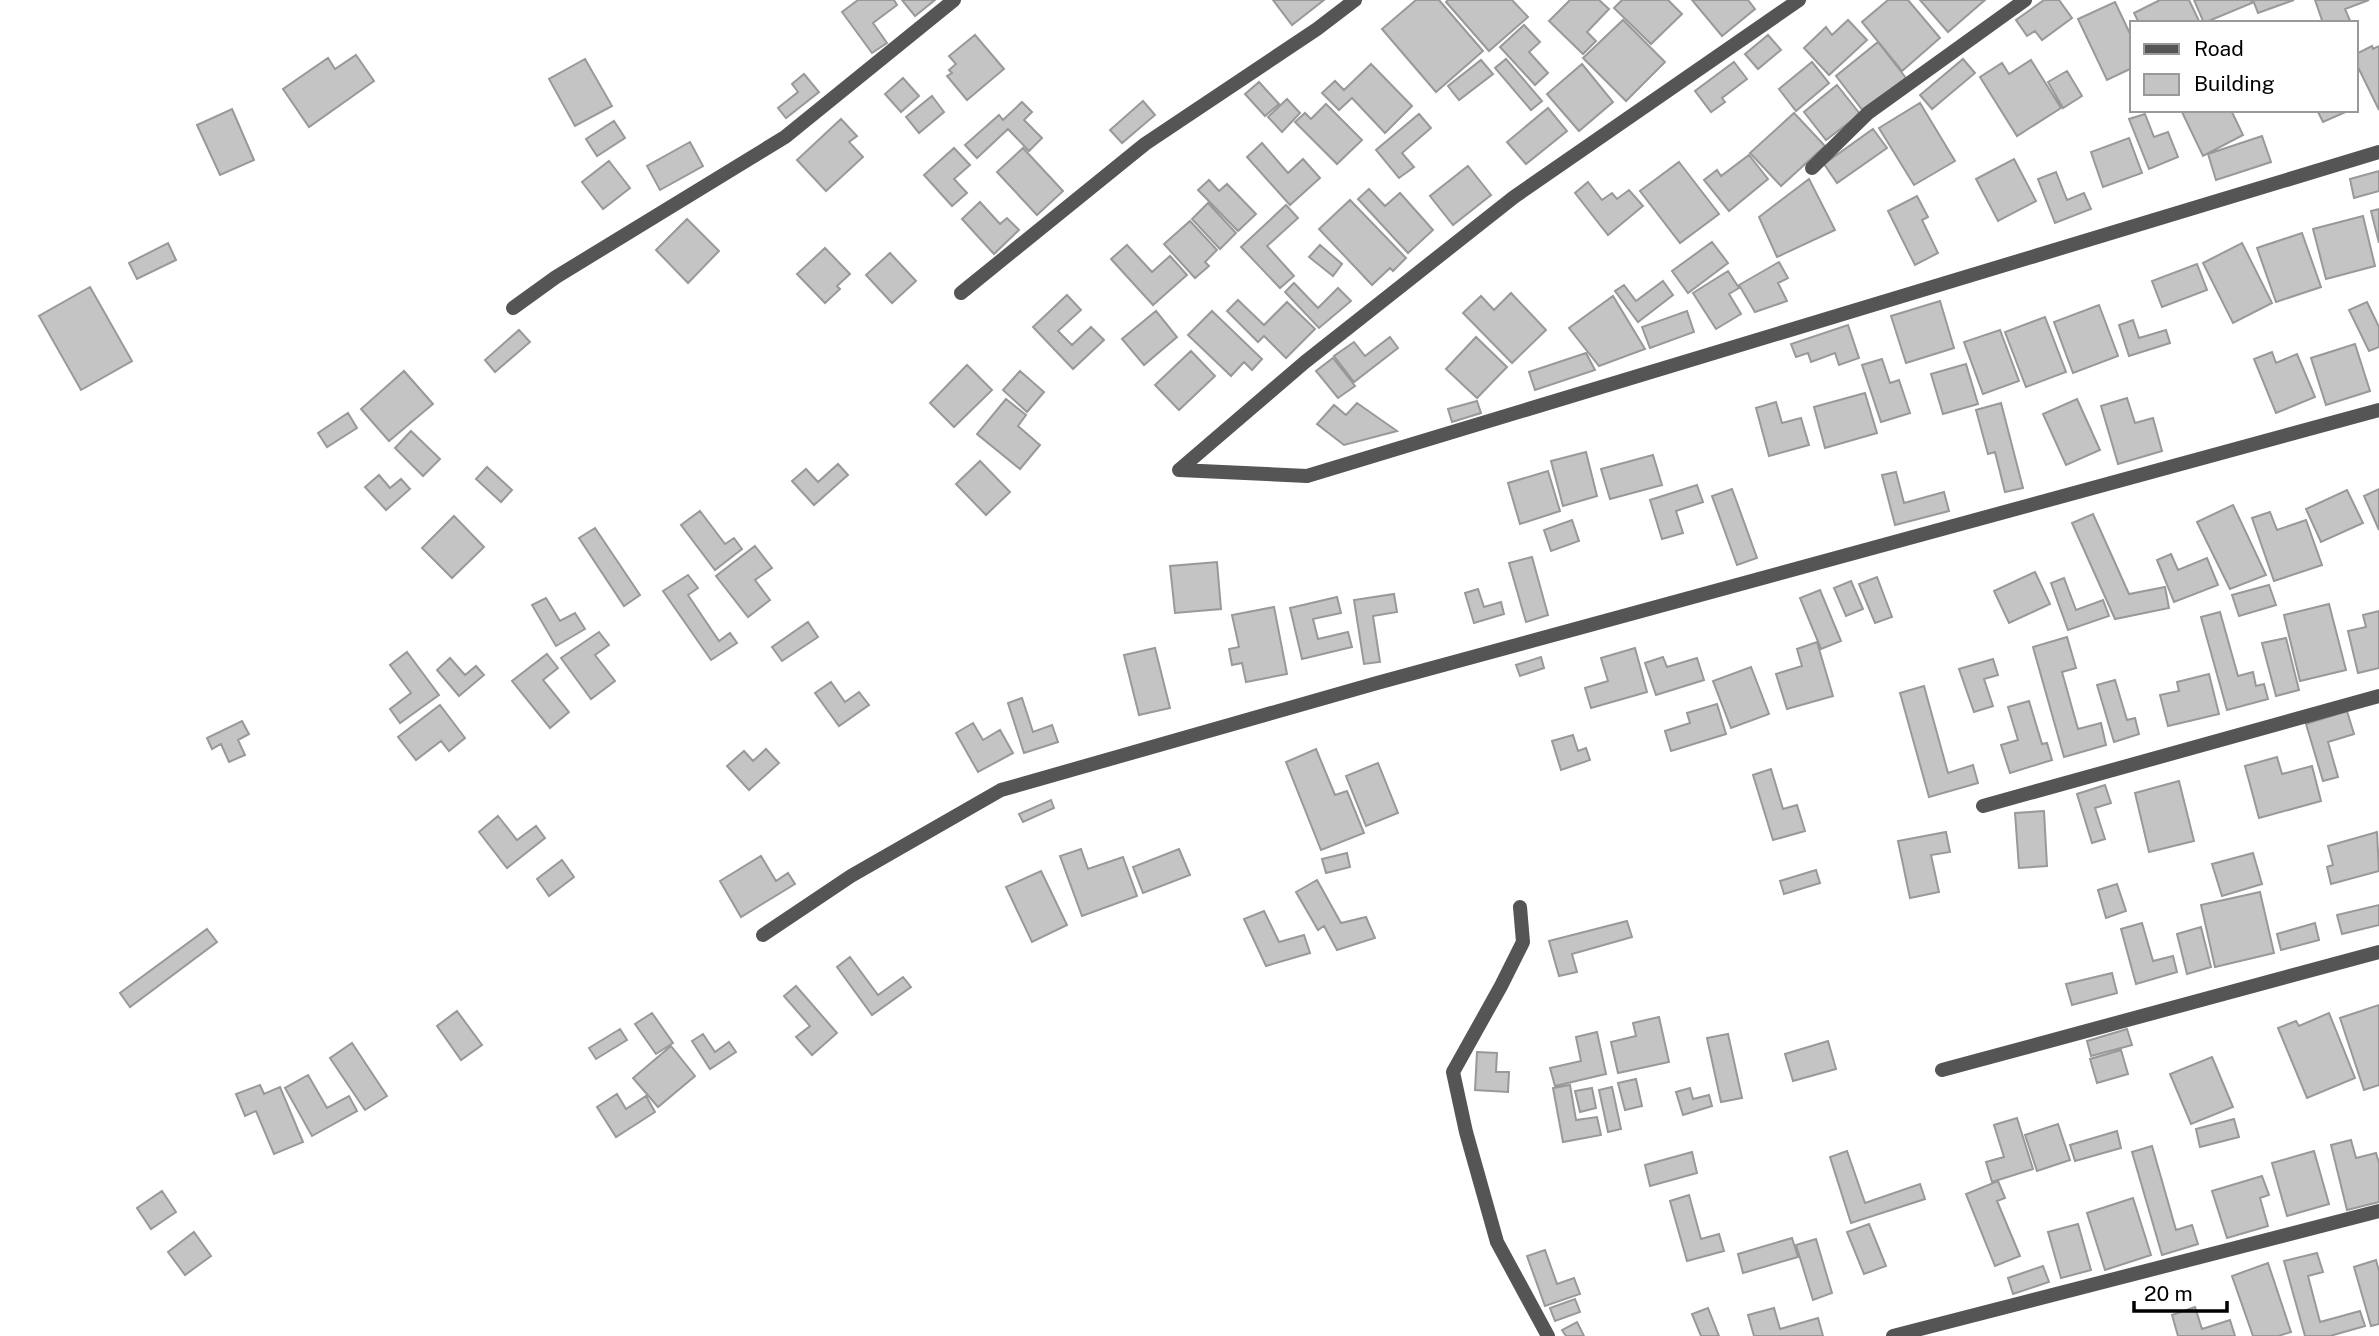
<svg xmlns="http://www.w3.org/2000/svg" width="2379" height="1336" font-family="'Public Sans',sans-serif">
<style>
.building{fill:#c4c4c4;stroke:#999;stroke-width:2}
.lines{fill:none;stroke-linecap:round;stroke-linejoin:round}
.minor{stroke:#555;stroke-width:14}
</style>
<rect width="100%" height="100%" fill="#fff"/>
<path class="building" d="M858,0H894L897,5L873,23L887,43L872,53L842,12Z
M902,0H935L915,16Z
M1273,0H1324L1292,25Z
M1416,0H1439L1483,51L1436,92L1382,29Z
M1448,0H1512L1528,17L1489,51L1446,2Z
M1570,0H1599L1609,9L1587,32L1596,41L1583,54L1549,21Z
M1622,0H1668L1682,14L1651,44L1614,8Z
M1692,0H1748L1755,9L1722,36Z
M1888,0H1908L1940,38L1902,71L1862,22Z
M1920,0H1985L1948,32Z
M2044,0H2059L2072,18L2042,40L2035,31L2027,36L2016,20Z
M2160,0H2189L2200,23H2139L2134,13Z
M2194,0H2251L2252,3L2204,23Z
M2253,0H2294L2258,13Z
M2315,0H2369L2345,9L2351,23H2323Z
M2115,2L2132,38V68L2107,80L2078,19Z
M1623,20L1665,62L1626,101L1583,58Z
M1848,20L1867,40L1829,75L1804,48L1826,27L1832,35Z
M1524,25L1540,42L1529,52L1548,73L1535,85L1500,47Z
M975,35L1004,69L967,100L947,76L952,73L949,70L956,64L949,56Z
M1768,35L1781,50L1758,69L1745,54Z
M1878,42L1906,78L1864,112L1836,76Z
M2372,46L2373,49L2379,46V110L2356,63V54Z
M356,55L374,81L309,127L283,89L328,58L335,69Z
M585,59L612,106L575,126L549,79Z
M1506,59L1542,101L1531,110L1495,68Z
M1963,59L1975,73L1932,109L1920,95Z
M1481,60L1493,74L1459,100L1448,86Z
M2031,60L2061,108L2017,136L1980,77L2002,63L2009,74Z
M1734,62L1747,79L1722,98L1725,102L1711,112L1695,91Z
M1812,62L1829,83L1796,111L1779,89Z
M1371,64L1412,106L1385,133L1352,98L1339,110L1322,93L1335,81L1344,90Z
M1582,64L1613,102L1579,131L1547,94Z
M2067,71L2082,96L2063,108L2048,82Z
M804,74L819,92L786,118L778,108L798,92L792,84Z
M903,78L919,96L901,112L885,94Z
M1259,82L1279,104L1265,116L1245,94Z
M1837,85L1860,114L1826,140L1804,112Z
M932,96L944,112L919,133L906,117Z
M1287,99L1300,113L1282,132L1268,117Z
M1143,101L1155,115L1122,143L1110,130Z
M1022,102L1032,112L1024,120L1042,138L1029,151L1008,129L977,158L965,145L999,115L1003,120Z
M1920,103L1955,161L1914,185L1879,128Z
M1326,104L1362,140L1337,164L1295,122L1305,113L1311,119Z
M1548,108L1567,131L1526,164L1507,142Z
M232,109L254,160L220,175L197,125Z
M2181,110H2231L2243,135L2203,156Z
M2317,110H2350L2323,122Z
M1794,113L1825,146L1781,186L1750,153Z
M1419,114L1431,128L1402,153L1414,167L1399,178L1376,150Z
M2145,114L2154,137L2168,132L2178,157L2149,169L2129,119Z
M841,119L857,136L849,142L863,157L826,191L797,160Z
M614,121L625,138L597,156L586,139Z
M1873,129L1887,148L1837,183L1824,164Z
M2262,136L2271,162L2216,180L2208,154Z
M2129,138L2142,173L2103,187L2091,152Z
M690,142L703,166L660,190L647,166Z
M1262,143L1288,173L1303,159L1320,178L1290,205L1247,157Z
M954,148L970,165L954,179L967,193L952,206L924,175Z
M1023,148L1063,191L1037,215L997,172Z
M1749,155L1768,179L1729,211L1704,180L1717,170L1721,176Z
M2014,159L2036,201L1998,221L1976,179Z
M609,161L630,188L603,209L582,182Z
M1679,162L1719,214L1680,243L1640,191Z
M1468,166L1491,195L1453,225L1430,196Z
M2379,171V191L2354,198L2350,179Z
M2056,172L2067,200L2084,193L2091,209L2055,223L2038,179Z
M1809,179L1835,230L1777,257L1759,217Z
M1209,180L1219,191L1227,184L1256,214L1238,231L1198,190Z
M1588,182L1602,200L1612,193L1617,199L1629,190L1643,206L1608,235L1575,193Z
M1369,189L1385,206L1400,193L1433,230L1408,253L1358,199Z
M1917,196L1928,217L1922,220L1938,253L1915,265L1888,211Z
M1350,200L1406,258L1393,271L1390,268L1372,285L1319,229Z
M980,202L1000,224L1007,218L1019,230L994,254L962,219Z
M1208,203L1236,233L1220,249L1192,219Z
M1286,205L1298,218L1267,246L1294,276L1280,288L1241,247Z
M2379,209V243L2371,211Z
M2363,216L2375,266L2326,279L2313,229Z
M687,219L719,251L688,283L656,250Z
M1190,221L1217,250L1205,262L1209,266L1195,278L1164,244Z
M2302,233L2321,287L2276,302L2257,248Z
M1712,242L1728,263L1688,293L1672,271Z
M168,243L176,260L137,279L129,263Z
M2242,243L2272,303L2233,323L2203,263Z
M1127,245L1152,272L1170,256L1187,275L1153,305L1111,259Z
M1320,245L1342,264L1333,276L1309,257Z
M825,248L850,274L837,286L840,289L825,303L797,274Z
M890,253L916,281L892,303L866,275Z
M1779,262L1788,278L1778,283L1787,301L1755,312L1739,285Z
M2197,264L2207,290L2162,307L2152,281Z
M1728,271L1739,288L1729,294L1741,314L1716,329L1693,293Z
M1663,281L1673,295L1638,322L1615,291L1624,285L1636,301Z
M1294,283L1318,308L1338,288L1351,301L1319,328L1285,292Z
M90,287L132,361L81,390L39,316Z
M1511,293L1546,330L1512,363L1463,313L1481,296L1494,310Z
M1067,295L1081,310L1058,331L1072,345L1091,327L1104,340L1073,369L1033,327Z
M1613,296L1645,349L1599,366L1569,328Z
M1238,300L1264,325L1287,302L1315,329L1286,358L1264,336L1258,342L1227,311Z
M1940,301L1954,348L1906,363L1891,316Z
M2367,302L2379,327V347L2369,351L2349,310Z
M2099,305L2118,356L2073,373L2054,322Z
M1156,311L1177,337L1144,365L1122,339Z
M1212,311L1262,359L1252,370L1244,362L1231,376L1188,335Z
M1687,311L1694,332L1650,348L1642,327Z
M2045,317L2066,372L2026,387L2005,332Z
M2133,320L2139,338L2166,330L2170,343L2129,356L2119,325Z
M1848,325L1859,358L1839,365L1835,353L1811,362L1808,353L1796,357L1791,344Z
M519,330L530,342L495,372L485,360Z
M2000,330L2019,381L1983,394L1964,342Z
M1390,337L1398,348L1354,382L1334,356L1354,342L1365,356Z
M1476,337L1507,367L1477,398L1446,369Z
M2355,344L2370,391L2326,405L2311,358Z
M1191,351L1215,376L1179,410L1155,385Z
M2272,352L2276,363L2297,354L2315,397L2276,413L2254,359Z
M1586,353L1595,370L1535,390L1529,372Z
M1333,358L1355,386L1338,398L1316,371Z
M1882,359L1890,383L1899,380L1910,413L1881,422L1862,365Z
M1966,364L1978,404L1943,414L1931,374Z
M967,365L992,390L954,427L930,403Z
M404,371L433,404L389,441L361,409Z
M1020,371L1044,392L1027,412L1003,390Z
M1865,393L1877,433L1825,448L1814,407Z
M2127,398L2135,423L2153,418L2162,451L2118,464L2101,406Z
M1006,399L1026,415L1018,426L1040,445L1020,469L977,434Z
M2077,399L2100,450L2066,465L2043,414Z
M1477,401L1481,413L1452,422L1448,409Z
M1776,402L1782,423L1801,418L1809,445L1769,456L1756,408Z
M1357,403L1397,431L1344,445L1317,424L1334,405L1346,415Z
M2001,403L2023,488L2005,492L1995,452L1988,454L1976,410Z
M348,413L357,428L327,447L318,433Z
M411,431L440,459L423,476L395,448Z
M1586,452L1597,496L1563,506L1551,461Z
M1653,455L1662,485L1610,499L1601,469Z
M980,461L1010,492L986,515L956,484Z
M838,464L848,475L814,505L792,481L806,469L818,482Z
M487,467L512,490L501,502L476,479Z
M1548,471L1560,511L1520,524L1508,483Z
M1896,472L1904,503L1944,492L1949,511L1895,525L1882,475Z
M379,475L390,488L401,479L410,489L386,510L365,487Z
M1697,485L1703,502L1676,511L1683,533L1662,539L1650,500Z
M1732,489L1757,558L1737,565L1712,496Z
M2379,489V530L2364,496Z
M2347,490L2363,523L2321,542L2306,509Z
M2233,505L2266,575L2230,589L2197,522Z
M700,511L725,544L734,538L742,549L715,570L681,525Z
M2270,512L2277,530L2306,520L2322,565L2274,581L2252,518Z
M2093,514L2129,594L2165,587L2169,608L2115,619L2072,523Z
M454,516L484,547L452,578L422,548Z
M1572,520L1579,541L1551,551L1544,530Z
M595,528L640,595L624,606L579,538Z
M755,546L772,568L755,580L770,600L748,617L716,576Z
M2171,554L2178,570L2207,558L2218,585L2174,602L2157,560Z
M1532,557L1548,615L1526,622L1509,563Z
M1217,562L1221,609L1175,613L1170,566Z
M2035,572L2050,604L2009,623L1994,591Z
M688,575L698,588L688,595L719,641L730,633L737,643L711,660L663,591Z
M1877,577L1892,617L1875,623L1859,584Z
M2064,578L2076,610L2103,600L2109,616L2068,630L2051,583Z
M1851,581L1863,609L1846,616L1834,588Z
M2269,585L2276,605L2239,616L2232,595Z
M1478,589L1484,607L1501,602L1504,614L1474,623L1465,593Z
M1820,590L1841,641L1821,649L1800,598Z
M1394,594L1397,612L1373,616L1380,662L1364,664L1354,600Z
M1337,597L1341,613L1313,619L1318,639L1348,632L1352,647L1302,659L1290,608Z
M546,598L560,621L575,613L585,629L556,646L532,605Z
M2329,604L2346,670L2300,681L2284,615Z
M1274,607L1287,674L1246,682L1242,663L1232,665L1229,649L1239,647L1232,615Z
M2379,611V668L2358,673L2348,631L2366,627L2363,615Z
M2220,612L2238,676L2253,672L2256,686L2264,684L2268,699L2227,710L2201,617Z
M808,622L818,637L782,661L772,647Z
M599,632L609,645L595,655L615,681L591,699L561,658Z
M2067,637L2076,668L2062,672L2078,729L2101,723L2106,745L2064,757L2033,647Z
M2286,638L2299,690L2276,696L2262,643Z
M1817,642L1833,696L1787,709L1776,674L1802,666L1797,649Z
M1155,648L1170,708L1139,715L1124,655Z
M1635,648L1647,692L1591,708L1585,688L1608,681L1601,658Z
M407,652L439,695L400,723L390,709L411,693L390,665Z
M547,654L558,668L543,680L569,712L550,728L512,681Z
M1541,657L1544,668L1520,676L1516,665Z
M1663,657L1667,667L1697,658L1704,680L1656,695L1645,663Z
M450,658L465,675L476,666L484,675L459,696L437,670Z
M1993,659L1998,675L1984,679L1993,706L1974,712L1959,669Z
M1751,667L1769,714L1731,728L1713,681Z
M2209,674L2219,714L2168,726L2160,695L2179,691L2177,682Z
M2115,680L2127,720L2135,718L2139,734L2114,742L2097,685Z
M831,682L845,702L859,692L869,705L839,726L815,693Z
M1924,686L1948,773L1973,765L1978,783L1929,797L1900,693Z
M1022,698L1033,732L1052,725L1058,742L1024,753L1008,703Z
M2029,701L2042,744L2047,743L2052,760L2010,773L2001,745L2018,740L2008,707Z
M1717,704L1726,734L1671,751L1665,731L1690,723L1687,713Z
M440,705L465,738L449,751L441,741L416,760L398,737Z
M2347,711L2354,734L2328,742L2338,777L2323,781L2306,724Z
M242,721L249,734L238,740L245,755L229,762L221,744L212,749L207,738Z
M973,723L983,740L1000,730L1013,753L978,772L956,733Z
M1573,735L1578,751L1586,748L1590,760L1561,770L1552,741Z
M766,749L779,763L749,790L727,766L744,751L753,761Z
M1316,749L1335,795L1347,791L1364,833L1321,850L1286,762Z
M2277,757L2282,774L2312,766L2321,801L2259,818L2245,766Z
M1378,763L1398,813L1366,826L1346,776Z
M1771,769L1783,809L1797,805L1805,831L1773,840L1753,775Z
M2179,781L2194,841L2149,852L2135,793Z
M2105,785L2111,803L2095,808L2105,839L2092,843L2077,794Z
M1051,800L1054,808L1023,822L1019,814Z
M2044,811L2047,866L2019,868L2015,813Z
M498,816L517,840L536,826L545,838L507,868L479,832Z
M1946,832L1950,852L1931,855L1939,892L1910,898L1898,841Z
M2377,832L2379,871L2331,884L2327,867L2333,865L2328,846Z
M1081,849L1088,869L1123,857L1137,896L1082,916L1060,856Z
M1179,849L1190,875L1143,893L1133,867Z
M1347,853L1350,867L1326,873L1322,859Z
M2253,853L2262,884L2222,896L2212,864Z
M761,856L776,881L788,873L795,884L741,917L720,881Z
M562,860L574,877L549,896L537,879Z
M1816,870L1820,883L1784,894L1780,881Z
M1041,871L1067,925L1032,942L1006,887Z
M1317,880L1341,923L1366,917L1375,938L1337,950L1324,926L1318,930L1296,892Z
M2117,884L2126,911L2106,918L2098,890Z
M2260,892L2274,953L2215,967L2201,905Z
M2379,905V925L2342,934L2337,915Z
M1264,911L1279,942L1304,935L1310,953L1266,966L1244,919Z
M1627,921L1632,937L1572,954L1577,972L1559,976L1549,941Z
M2142,923L2153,961L2173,956L2177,972L2136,984L2121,929Z
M2315,923L2319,940L2281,950L2277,934Z
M2201,927L2211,967L2187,974L2177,934Z
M207,929L217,942L130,1007L120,993Z
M850,957L878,995L903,977L911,987L872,1015L837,967Z
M2112,973L2117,993L2072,1005L2066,984Z
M796,986L837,1033L812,1055L796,1037L810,1026L784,996Z
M2379,1005V1085L2364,1090L2340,1018Z
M457,1011L482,1045L461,1060L437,1026Z
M652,1013L673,1043L656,1054L635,1024Z
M2329,1013L2355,1078L2307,1098L2278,1028L2296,1021L2299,1026Z
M1659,1017L1669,1062L1618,1073L1611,1042L1636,1036L1633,1023Z
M620,1029L627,1040L596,1059L589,1048Z
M2127,1029L2132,1045L2091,1056L2087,1041Z
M1597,1032L1606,1074L1555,1086L1550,1068L1581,1061L1576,1037Z
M703,1034L715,1052L729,1042L736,1052L710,1069L692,1041Z
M1728,1034L1742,1098L1721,1102L1707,1038Z
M1828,1041L1836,1069L1793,1081L1785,1054Z
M352,1043L387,1096L365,1110L330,1058Z
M671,1046L695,1076L658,1107L633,1078Z
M2121,1050L2128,1074L2097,1083L2090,1059Z
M1477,1052L1497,1053L1496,1072H1509L1508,1092L1475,1090Z
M2212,1057L2233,1107L2191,1124L2170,1074Z
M308,1075L327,1108L349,1096L357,1111L312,1136L285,1088Z
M1636,1079L1642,1106L1625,1110L1618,1083Z
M260,1085L264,1094L280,1087L303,1142L274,1154L256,1111L245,1116L236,1094Z
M1570,1085L1576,1120L1597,1117L1601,1135L1563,1142L1553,1088Z
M1612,1087L1621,1129L1608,1132L1599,1090Z
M1592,1088L1596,1108L1580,1112L1575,1091Z
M1690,1088L1693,1099L1709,1095L1712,1106L1683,1115L1676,1092Z
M617,1094L626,1109L646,1096L655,1112L616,1137L597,1107Z
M2017,1118L2033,1169L1992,1182L1986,1162L2004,1157L1994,1125Z
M2234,1119L2239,1137L2200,1147L2196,1129Z
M2058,1124L2070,1160L2037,1171L2025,1135Z
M2117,1131L2121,1148L2075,1161L2070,1145Z
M2351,1140L2356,1158L2376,1153L2379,1163V1202L2347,1210L2331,1145Z
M2152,1146L2176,1230L2192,1225L2198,1244L2162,1255L2132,1152Z
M1847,1151L1865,1203L1920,1184L1925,1199L1851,1223L1830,1157Z
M2314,1151L2329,1204L2287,1216L2272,1163Z
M1692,1152L1697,1173L1650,1186L1645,1165Z
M2262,1176L2269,1195L2260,1198L2268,1226L2227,1238L2212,1191Z
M1998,1181L2005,1198L1997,1201L2020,1256L1995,1266L1966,1194Z
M162,1191L176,1212L151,1229L137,1208Z
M1689,1195L1701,1239L1719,1234L1724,1251L1687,1261L1670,1201Z
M2133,1198L2151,1255L2105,1270L2087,1213Z
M1869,1224L1886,1266L1864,1274L1847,1232Z
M2078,1224L2091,1270L2061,1278L2048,1232Z
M194,1232L211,1256L185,1275L168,1252Z
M1792,1238L1798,1257L1743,1273L1738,1254Z
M1816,1239L1832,1293L1813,1300L1796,1245Z
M1545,1250L1557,1284L1574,1278L1580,1294L1545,1306L1527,1256Z
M2317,1253L2323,1272L2308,1276L2320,1322L2360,1311L2365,1326L2330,1336H2305L2284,1261Z
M2376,1260L2379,1271V1324L2371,1326L2354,1267Z
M2268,1263L2291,1332L2278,1336H2253L2232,1276Z
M2043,1266L2049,1282L2013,1294L2008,1278Z
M1575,1299L1580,1312L1555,1321L1550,1308Z
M2195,1307L2202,1329L2230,1320L2235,1336H2178L2172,1315Z
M1708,1308L1719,1336H1701L1692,1314Z
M1774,1308L1780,1329L1818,1318L1823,1336H1754L1748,1315Z
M1577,1322L1584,1336H1566L1562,1330Z"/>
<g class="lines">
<path class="minor" d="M1812,168L1868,113L2025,0
M961,293L1145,144L1317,29L1355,0
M513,308L556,277L785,137L954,0
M1179,470L1307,476L2379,152
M1179,470L1305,362L1514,197L1799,0
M1983,806L2379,696
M1520,907L1523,942L1501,986L1453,1072L1466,1132L1497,1242L1548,1336
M763,935L851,876L1001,790L1377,683L2379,410
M1942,1070L2379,952
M1893,1336L2379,1211"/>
</g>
<rect x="2130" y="21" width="228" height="91" fill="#ffffff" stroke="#999999" stroke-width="2"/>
<rect x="2144" y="44" width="35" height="10" fill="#555555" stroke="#999999" stroke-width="2"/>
<text x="2194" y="56" font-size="21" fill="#000000">Road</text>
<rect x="2144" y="74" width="35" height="21" fill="#c4c4c4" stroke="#999999" stroke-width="2"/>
<text x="2194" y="91" font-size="21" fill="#000000">Building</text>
<path d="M2134 1301v10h93v-10" fill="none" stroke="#000000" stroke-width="3.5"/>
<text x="2144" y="1301" font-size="21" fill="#000000" stroke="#ffffff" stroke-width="5" paint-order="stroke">20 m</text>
</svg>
